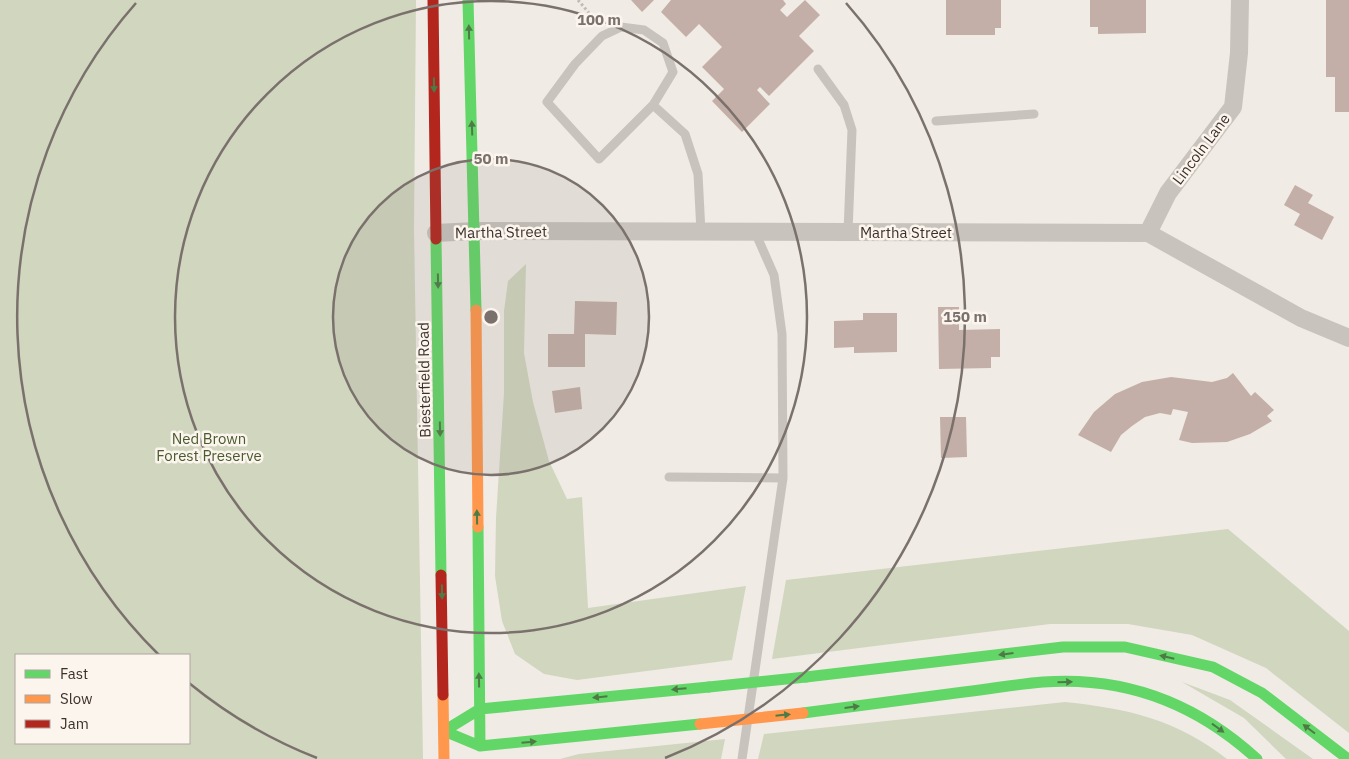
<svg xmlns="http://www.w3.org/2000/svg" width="1349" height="759" font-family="'IBM Plex Sans',sans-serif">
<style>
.green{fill:#d1d6bf;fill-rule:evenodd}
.building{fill:#c3afa7}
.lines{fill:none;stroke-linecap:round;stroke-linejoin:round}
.path{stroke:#c2bbb6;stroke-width:3;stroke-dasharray:2.5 2.5;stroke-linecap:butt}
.lane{stroke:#c9c3be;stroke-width:9}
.street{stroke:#c9c3be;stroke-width:18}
.fast{stroke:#63d668;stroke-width:11}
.slow{stroke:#ff974d;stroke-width:11}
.jam{stroke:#b3261e;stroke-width:11}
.fast-bridge{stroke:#63d668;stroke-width:11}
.slow-bridge{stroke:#ff974d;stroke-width:11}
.oneway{fill:#4d7b46}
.ring{fill:none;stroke:#7a716c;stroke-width:2.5}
.labels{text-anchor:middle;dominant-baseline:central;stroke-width:5;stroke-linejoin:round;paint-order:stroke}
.street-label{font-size:15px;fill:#3b302b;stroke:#fbf5ee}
.park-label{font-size:15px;fill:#4a5a2e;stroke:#fbf5ee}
.centre{fill:#7a716c;stroke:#fbf5ee;stroke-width:2.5}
.ring-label{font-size:15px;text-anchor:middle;font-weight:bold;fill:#7a716c;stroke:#fbf5ee;stroke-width:5;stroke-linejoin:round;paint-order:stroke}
</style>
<rect width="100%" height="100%" fill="#f0ebe5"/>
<path class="green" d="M0,0H416L414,229L423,759H0ZM16,655H189V743H16Z
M526,264L524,353L533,402L549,461L567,499L582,497L588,608L746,586L732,660L577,680L544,674L515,654L502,621L495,576L496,518L504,393V311L508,281Z
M1228,529L1349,631V733L1266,668L1192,635L1128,624H1050L772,659L786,580Z
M1182,682L1230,700L1313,759H1286L1244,718Z
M1065,702C1130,709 1175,719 1227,759H758L764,734Z
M725,739L721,759H560L579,754Z"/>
<path class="building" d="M631,0H654L642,12Z
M671,0H783L786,4L780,10L787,17L805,0L820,15L799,36L814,51L769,96L760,87L757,90L770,104L742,132L712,101L724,89L702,67L722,47L699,24L686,37L661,12Z
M946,0H1001V28H995V35H946Z
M1090,0H1146V33L1098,34V27H1090Z
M1326,0H1349V112H1335V77H1326Z
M1295,185L1313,195L1308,203L1334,217L1322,240L1294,225L1300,214L1284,205Z
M575,301L617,302L616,335L585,334V367H548V334H574Z
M938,307H959V330L1000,329V357H991V368L939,369Z
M863,313H897V352L854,353V347L834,348V321L863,320Z
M1233,373L1251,396L1255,392L1274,410L1267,416L1272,421L1250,434L1227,442L1192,443L1179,440L1188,412L1173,409L1171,415L1160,413L1145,417L1132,426L1121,435L1111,452L1078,435L1094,412L1115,394L1142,382L1171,377L1212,382L1227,378Z
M580,387L582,409L555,413L552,391Z
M940,417H966L967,457L941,458Z"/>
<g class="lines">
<path class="path" d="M578,0L589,13"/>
<path class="lane" d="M818,69L844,105L852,130L848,232
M653,105L599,159L547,102L575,64L602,36L621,27L644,30L663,43L673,72L653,105L685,134L698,174L701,232
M936,121L1034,114
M669,477L783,478
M742,759L783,478L782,334L774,275L755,232"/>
<path class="street" d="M436,233L475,231L1148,233L1301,318L1349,338
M1148,233L1168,193L1233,107L1239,53L1240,0"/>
<path class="fast" d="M468,0L476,310
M436,239L441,575
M478,527L480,746
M806,677L1063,647H1125L1213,667L1262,693L1348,759
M803,713C857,706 911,699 964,692C991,689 1017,684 1043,682C1125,676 1197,704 1257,759
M444,731L480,709L709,687
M444,731L480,746L700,724"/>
<path class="slow" d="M476,310L478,527
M443,695L444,759"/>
<path class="jam" d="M433,0L436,239
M441,575L443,695"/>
<path class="fast-bridge" d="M709,687L806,677"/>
<path class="slow-bridge" d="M700,724L803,713"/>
</g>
<defs><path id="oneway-solid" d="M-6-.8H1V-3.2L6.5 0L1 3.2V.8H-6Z" transform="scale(1.25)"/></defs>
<g class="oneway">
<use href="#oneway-solid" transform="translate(469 32) rotate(-91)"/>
<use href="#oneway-solid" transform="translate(434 85) rotate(89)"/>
<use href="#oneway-solid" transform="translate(472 128) rotate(-92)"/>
<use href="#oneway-solid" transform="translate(438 281) rotate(89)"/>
<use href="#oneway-solid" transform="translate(440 429) rotate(89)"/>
<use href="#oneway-solid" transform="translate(477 517) rotate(-91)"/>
<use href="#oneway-solid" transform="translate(442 592) rotate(89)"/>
<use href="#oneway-solid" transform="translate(1006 654) rotate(173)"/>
<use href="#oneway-solid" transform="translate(1167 657) rotate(-167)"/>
<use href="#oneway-solid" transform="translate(479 680) rotate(-91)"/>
<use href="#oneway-solid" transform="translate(1065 682) rotate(-2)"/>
<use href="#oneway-solid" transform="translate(679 689) rotate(175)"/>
<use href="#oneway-solid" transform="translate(600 697) rotate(174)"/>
<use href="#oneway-solid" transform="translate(852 707) rotate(-7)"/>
<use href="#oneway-solid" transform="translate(783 715) rotate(-6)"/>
<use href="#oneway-solid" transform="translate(1218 728) rotate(36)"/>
<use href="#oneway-solid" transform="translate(1309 729) rotate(-143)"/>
<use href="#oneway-solid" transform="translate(529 742) rotate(-5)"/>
</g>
<circle cx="491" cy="317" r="158" fill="#7a716c" fill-opacity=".12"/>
<g class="ring">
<circle cx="491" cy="317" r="158"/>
<circle cx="491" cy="317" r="316"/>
<path d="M317 758A474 474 0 0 1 189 683M159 655A474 474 0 0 1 136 3M846 3A474 474 0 0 1 665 758"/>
</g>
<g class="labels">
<g class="street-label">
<text transform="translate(1201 149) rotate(-53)">Lincoln Lane</text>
<text transform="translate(501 232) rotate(-1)">Martha Street</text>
<text x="906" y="232">Martha Street</text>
<text transform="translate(424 380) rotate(-91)">Biesterfield Road</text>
</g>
<g class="park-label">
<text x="209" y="438">Ned Brown<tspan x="209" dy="17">Forest Preserve</tspan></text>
</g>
</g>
<circle cx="491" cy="317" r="8" class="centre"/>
<g class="ring-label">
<text x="599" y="25">100 m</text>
<text x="491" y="164">50 m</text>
<text x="965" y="322">150 m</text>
</g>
<rect x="15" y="654" width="175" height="90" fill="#fbf5ee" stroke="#aea6a0"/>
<rect x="25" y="670" width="25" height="8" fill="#63d668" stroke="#aea6a0"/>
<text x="60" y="679" font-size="15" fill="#3b302b">Fast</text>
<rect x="25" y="695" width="25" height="8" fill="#ff974d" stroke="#aea6a0"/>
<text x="60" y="704" font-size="15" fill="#3b302b">Slow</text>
<rect x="25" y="720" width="25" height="8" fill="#b3261e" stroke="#aea6a0"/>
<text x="60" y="729" font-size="15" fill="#3b302b">Jam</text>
</svg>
